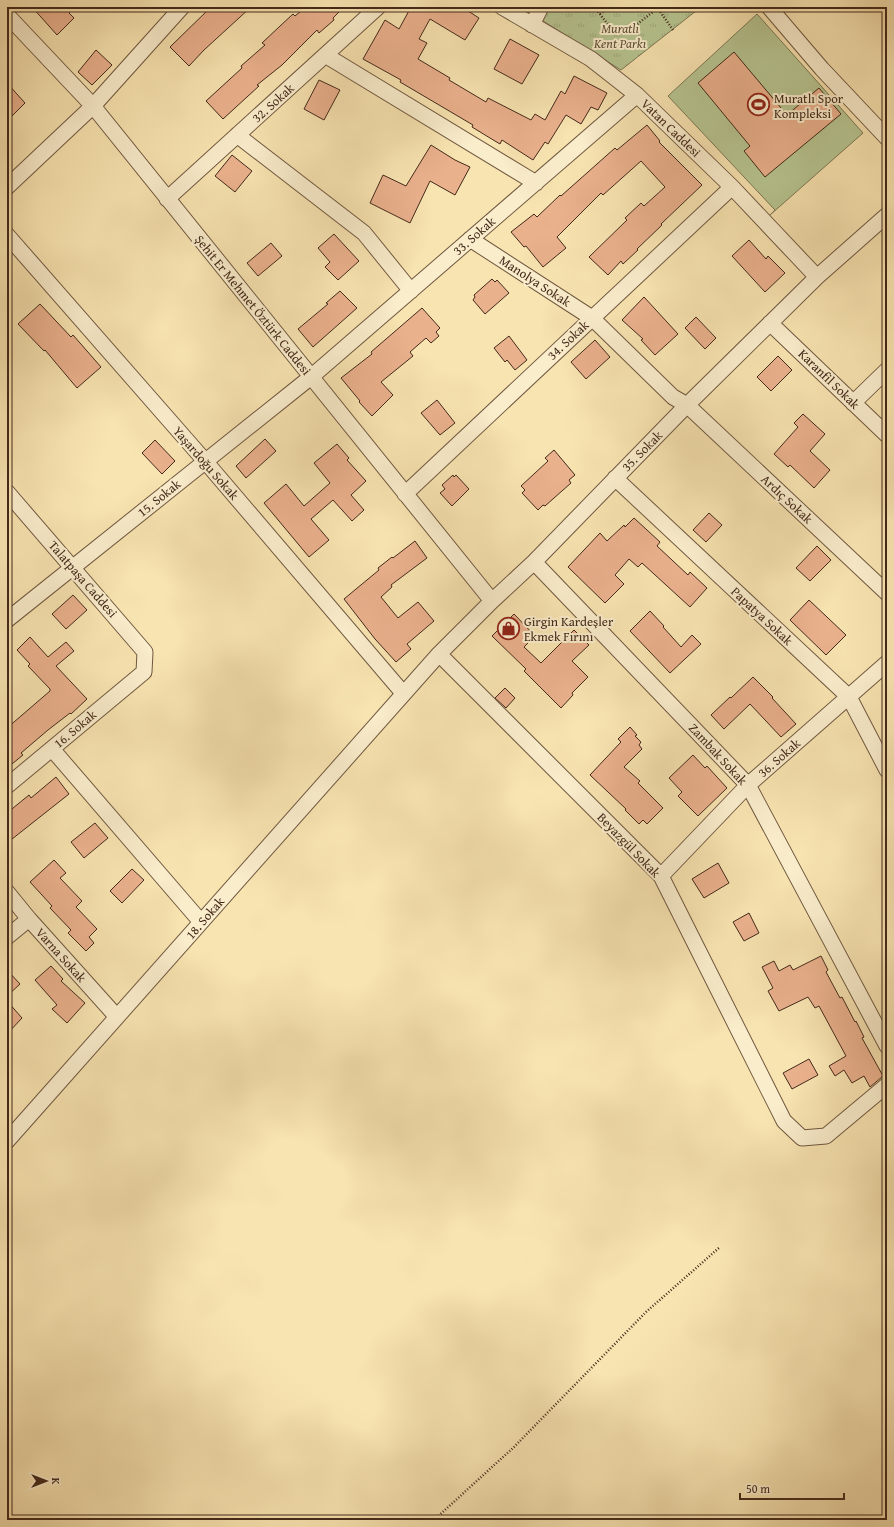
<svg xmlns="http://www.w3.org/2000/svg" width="894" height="1527" font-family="'Gentium Book Plus',serif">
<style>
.green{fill:#b7c591;stroke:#7d7756}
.park{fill:url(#park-tufts);stroke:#7d7756}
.building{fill:#eab18d;stroke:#43291a}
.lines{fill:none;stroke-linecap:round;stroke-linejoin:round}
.minor-casing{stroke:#705840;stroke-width:17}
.path{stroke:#43291a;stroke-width:2.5;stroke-dasharray:1 2;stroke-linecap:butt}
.minor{stroke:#faedcc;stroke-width:15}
.labels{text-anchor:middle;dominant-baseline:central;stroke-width:4;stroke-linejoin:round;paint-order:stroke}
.park-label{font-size:13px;font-style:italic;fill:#605038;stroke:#faedcc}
.poi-label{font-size:13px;fill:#43291a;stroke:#faedcc;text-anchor:start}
.street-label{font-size:13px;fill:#43291a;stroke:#faedcc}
</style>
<defs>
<pattern id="park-tufts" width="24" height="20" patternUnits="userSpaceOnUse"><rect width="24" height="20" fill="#b7c591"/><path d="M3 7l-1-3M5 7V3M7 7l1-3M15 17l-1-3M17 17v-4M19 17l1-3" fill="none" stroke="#9fa97c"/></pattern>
</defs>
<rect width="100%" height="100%" fill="#f8e4b1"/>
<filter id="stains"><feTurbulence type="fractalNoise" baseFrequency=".005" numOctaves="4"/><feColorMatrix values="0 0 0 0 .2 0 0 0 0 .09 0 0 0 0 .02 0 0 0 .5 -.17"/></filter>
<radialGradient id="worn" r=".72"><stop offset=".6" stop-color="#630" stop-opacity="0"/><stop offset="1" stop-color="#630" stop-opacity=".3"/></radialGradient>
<path class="green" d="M757,14L863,133L770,215L775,210L668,96Z"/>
<path class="park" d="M521,7H701L621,70Z"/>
<path class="building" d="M32,7H75L69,13L74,18L57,35Z
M211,7H251L204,50L189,66L170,47Z
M306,7H344L333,18L334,20L319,33L317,30L282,65L257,85L259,86L223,119L206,101L242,68L241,66L265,45L262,43L279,27L293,14L295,16Z
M411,7H462L479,18L465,40L430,19L419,39L427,43L418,59L450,78L449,80L486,102L488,98L531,120L535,114L545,120L561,91L565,94L574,76L607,93L598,110L591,107L581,124L566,115L548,144L545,142L533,160L502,140L500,144L490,138L472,127L473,125L400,82L401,80L363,59L385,20L399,29Z
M510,39L539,55L522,84L494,69Z
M96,50L112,65L92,85L78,72Z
M734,52L787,115L819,88L841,114L765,177L744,151L750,146L698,83Z
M319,80L340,90L324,120L304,109Z
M7,83L25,103L12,116L7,109Z
M647,125L660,141L659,142L702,185L661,224L662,225L637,249L638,250L623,264L621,261L608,275L589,257L627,220L625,218L641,203L644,206L665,187L641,161L603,195L601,193L557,237L566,248L543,267L526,246L524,247L511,232L534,214L537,217L560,195L561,196L615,148L617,150Z
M431,145L455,160L470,167L455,195L430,181L410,223L370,203L383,175L406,186Z
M232,155L252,171L235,192L215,176Z
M334,234L359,261L338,280L325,267L330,262L318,248Z
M749,240L766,259L768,256L785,273L765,292L732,256Z
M271,243L282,256L258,276L247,263Z
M492,279L495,282L497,280L509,293L485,314L473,300L475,297L474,295Z
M340,291L357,308L313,347L298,329L328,304L326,303Z
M644,297L678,334L655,355L641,340L643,339L622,320Z
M40,304L71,337L73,335L101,367L77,388L45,350L44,351L18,324Z
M422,308L440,328L436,332L439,336L431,343L426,338L410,352L413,356L381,382L393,395L372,416L359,402L360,401L341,378L372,354L371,352Z
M696,317L716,338L705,349L685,328Z
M509,336L527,360L515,370L507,360L505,362L494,348Z
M595,340L610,357L586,379L571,362Z
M778,356L792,370L771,391L757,377Z
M437,400L455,423L440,435L421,413Z
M803,414L825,434L810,451L830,470L814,488L790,465L788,467L774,454L798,427L794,423Z
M265,439L276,451L246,478L236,466Z
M155,440L175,461L162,474L142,453Z
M337,444L349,458L347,460L366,481L351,495L364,510L352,521L333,500L311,519L329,540L309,557L264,503L286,484L304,506L330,483L314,463Z
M554,450L575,475L569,480L571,483L545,506L543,505L538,510L522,493L525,490L521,486L548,461L545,458Z
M453,475L454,477L456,475L469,489L452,506L440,493L445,489L442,485Z
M709,513L722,525L706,542L693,530Z
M634,518L660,542L657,546L688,575L690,572L707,588L690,607L642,563L638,567L629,559L615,575L624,584L605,603L568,567L600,533L607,541L624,525L625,527Z
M415,541L427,558L391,585L392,587L381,597L398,618L418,602L434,621L407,644L411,649L396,662L375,639L344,599L379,570L378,568L392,557L393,558Z
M817,546L831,560L810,581L796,568Z
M73,595L87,610L66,629L52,614Z
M809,600L846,635L826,655L790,620Z
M650,611L664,626L663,627L681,647L692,635L701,644L670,673L630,631Z
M514,614L535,636L524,647L541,663L574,630L589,645L572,661L588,677L572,693L573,695L561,708L524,671L526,669L492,636Z
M30,637L48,657L66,642L74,651L56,666L87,699L71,714L70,713L48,730L21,753L23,755L7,768V728L50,691V689L28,666L30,664L17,650Z
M753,677L773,697L772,698L796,724L781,737L750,704L724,729L711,715L730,697L731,698Z
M505,688L515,698L506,708L495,698Z
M630,727L637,735L635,736L641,742L639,745L642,749L624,767L640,781L638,783L663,808L647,824L643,820L639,824L625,810L626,809L590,775L621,742L618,739Z
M693,755L705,768L707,766L727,788L698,816L678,796L682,792L669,778Z
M56,777L69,794L7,843V813L29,795L31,798Z
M95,823L108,838L84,858L71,842Z
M54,860L66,873L60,878L82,901L76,907L97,929L89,937L94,943L86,951L68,933L71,930L50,908L52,906L30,882Z
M718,863L729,883L704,898L692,879Z
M132,869L144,880L122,903L110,891Z
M749,913L759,933L744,941L733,922Z
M821,956L828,970L826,972L840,998L842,997L855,1022L856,1021L864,1037L862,1038L883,1076L870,1087L864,1076L852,1083L844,1070L835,1076L829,1066L846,1056L819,1006L815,1008L808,997L779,1011L768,991L773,988L762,967L774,961L779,971L790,965L793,970Z
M51,966L63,979L61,981L85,1003L67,1023L52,1009L57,1005L35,980Z
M7,970L20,984L7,996Z
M7,1001L22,1018L7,1034Z
M809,1059L818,1075L792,1089L783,1073Z"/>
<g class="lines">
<defs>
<path id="minor" d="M502,7L591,59L637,95L732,187L817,277
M769,7L822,69L887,138
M7,15L93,106L492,601
M532,25L541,7
M325,55L536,183
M237,135L364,233L411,291
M7,187L93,106L182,7
M167,199L378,7
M7,235L205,461L403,693
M470,239L592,318L673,397L687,405L887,593
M770,323L887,435
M853,403L887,370
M615,478L849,697L887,770
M7,492L145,652L144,672L7,786
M405,494L732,187
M534,562L748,785L887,1046
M7,620L311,377L637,95
M439,654L661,876L784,1121L802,1138L826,1136L887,1085
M52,749L201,922
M661,876L748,785L887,663
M7,892L29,919L117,1017
M7,937L29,919
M7,1141L439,654L492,601L534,562L687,405L817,277L887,215"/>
</defs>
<use href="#minor" class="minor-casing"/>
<path class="path" d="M594,7C604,18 610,32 626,33L659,7
M657,7L673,30
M600,14L609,7
M434,1520L514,1447L646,1312L720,1247"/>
<use href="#minor" class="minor"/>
</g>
<defs>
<symbol id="stadium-ring" viewBox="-11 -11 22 22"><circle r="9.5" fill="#faedcc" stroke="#8f2418" stroke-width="1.5"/><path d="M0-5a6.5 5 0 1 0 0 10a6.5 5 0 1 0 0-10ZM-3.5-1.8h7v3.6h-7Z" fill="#8f2418"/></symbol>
<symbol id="shop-ring" viewBox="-11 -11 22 22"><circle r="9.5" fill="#faedcc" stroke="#8f2418" stroke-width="1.5"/><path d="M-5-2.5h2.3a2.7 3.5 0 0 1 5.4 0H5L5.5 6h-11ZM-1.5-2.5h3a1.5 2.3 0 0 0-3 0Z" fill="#8f2418"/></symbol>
</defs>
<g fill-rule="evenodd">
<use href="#stadium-ring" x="746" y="92" width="25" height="25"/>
<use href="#shop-ring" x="496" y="616" width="25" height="25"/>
</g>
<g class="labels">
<g class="park-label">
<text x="620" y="28">Muratlı<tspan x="620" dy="15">Kent Parkı</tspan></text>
</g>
<g class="poi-label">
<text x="774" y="98">Muratlı Spor<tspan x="774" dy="15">Kompleksi</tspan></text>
<text x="524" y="621">Girgin Kardeşler<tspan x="524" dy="15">Ekmek Fırını</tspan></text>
</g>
<g class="street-label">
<text transform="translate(273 103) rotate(-42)">32. Sokak</text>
<text transform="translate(671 128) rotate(44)">Vatan Caddesi</text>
<text transform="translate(474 236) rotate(-41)">33. Sokak</text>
<text transform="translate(535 281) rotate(33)">Manolya Sokak</text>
<text transform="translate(253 305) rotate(51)">Şehit Er Mehmet Öztürk Caddesi</text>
<text transform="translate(568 340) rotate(-43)">34. Sokak</text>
<text transform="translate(829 379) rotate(44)">Karanfil Sokak</text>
<text transform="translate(642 451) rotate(-45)">35. Sokak</text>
<text transform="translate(206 463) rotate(49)">Yaşardoğu Sokak</text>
<text transform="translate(159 498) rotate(-39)">15. Sokak</text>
<text transform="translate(787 499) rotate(43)">Ardıç Sokak</text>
<text transform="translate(83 579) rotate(49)">Talatpaşa Caddesi</text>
<text transform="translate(762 616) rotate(43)">Papatya Sokak</text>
<text transform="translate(75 729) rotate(-40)">16. Sokak</text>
<text transform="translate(718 754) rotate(47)">Zambak Sokak</text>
<text transform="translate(779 758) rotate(-41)">36. Sokak</text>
<text transform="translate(629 845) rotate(46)">Beyazgül Sokak</text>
<text transform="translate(205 918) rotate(-49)">18. Sokak</text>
<text transform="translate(61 955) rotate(48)">Varna Sokak</text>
</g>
</g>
<rect width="894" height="1527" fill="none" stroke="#f8e4b1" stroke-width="24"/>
<rect x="8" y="8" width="878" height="1511" fill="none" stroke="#43291a" stroke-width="2"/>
<rect x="12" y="12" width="870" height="1503" fill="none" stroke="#43291a"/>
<g transform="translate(46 1481) rotate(90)" stroke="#faedcc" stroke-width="3" paint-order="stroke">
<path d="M0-3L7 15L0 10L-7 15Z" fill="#43291a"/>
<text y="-6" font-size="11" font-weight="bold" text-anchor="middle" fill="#43291a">K</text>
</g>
<path d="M740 1493v6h104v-6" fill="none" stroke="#43291a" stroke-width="2"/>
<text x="746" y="1493" font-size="12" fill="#43291a" stroke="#faedcc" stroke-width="3" paint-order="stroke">50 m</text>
<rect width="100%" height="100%" filter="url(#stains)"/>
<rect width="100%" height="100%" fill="url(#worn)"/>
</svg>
